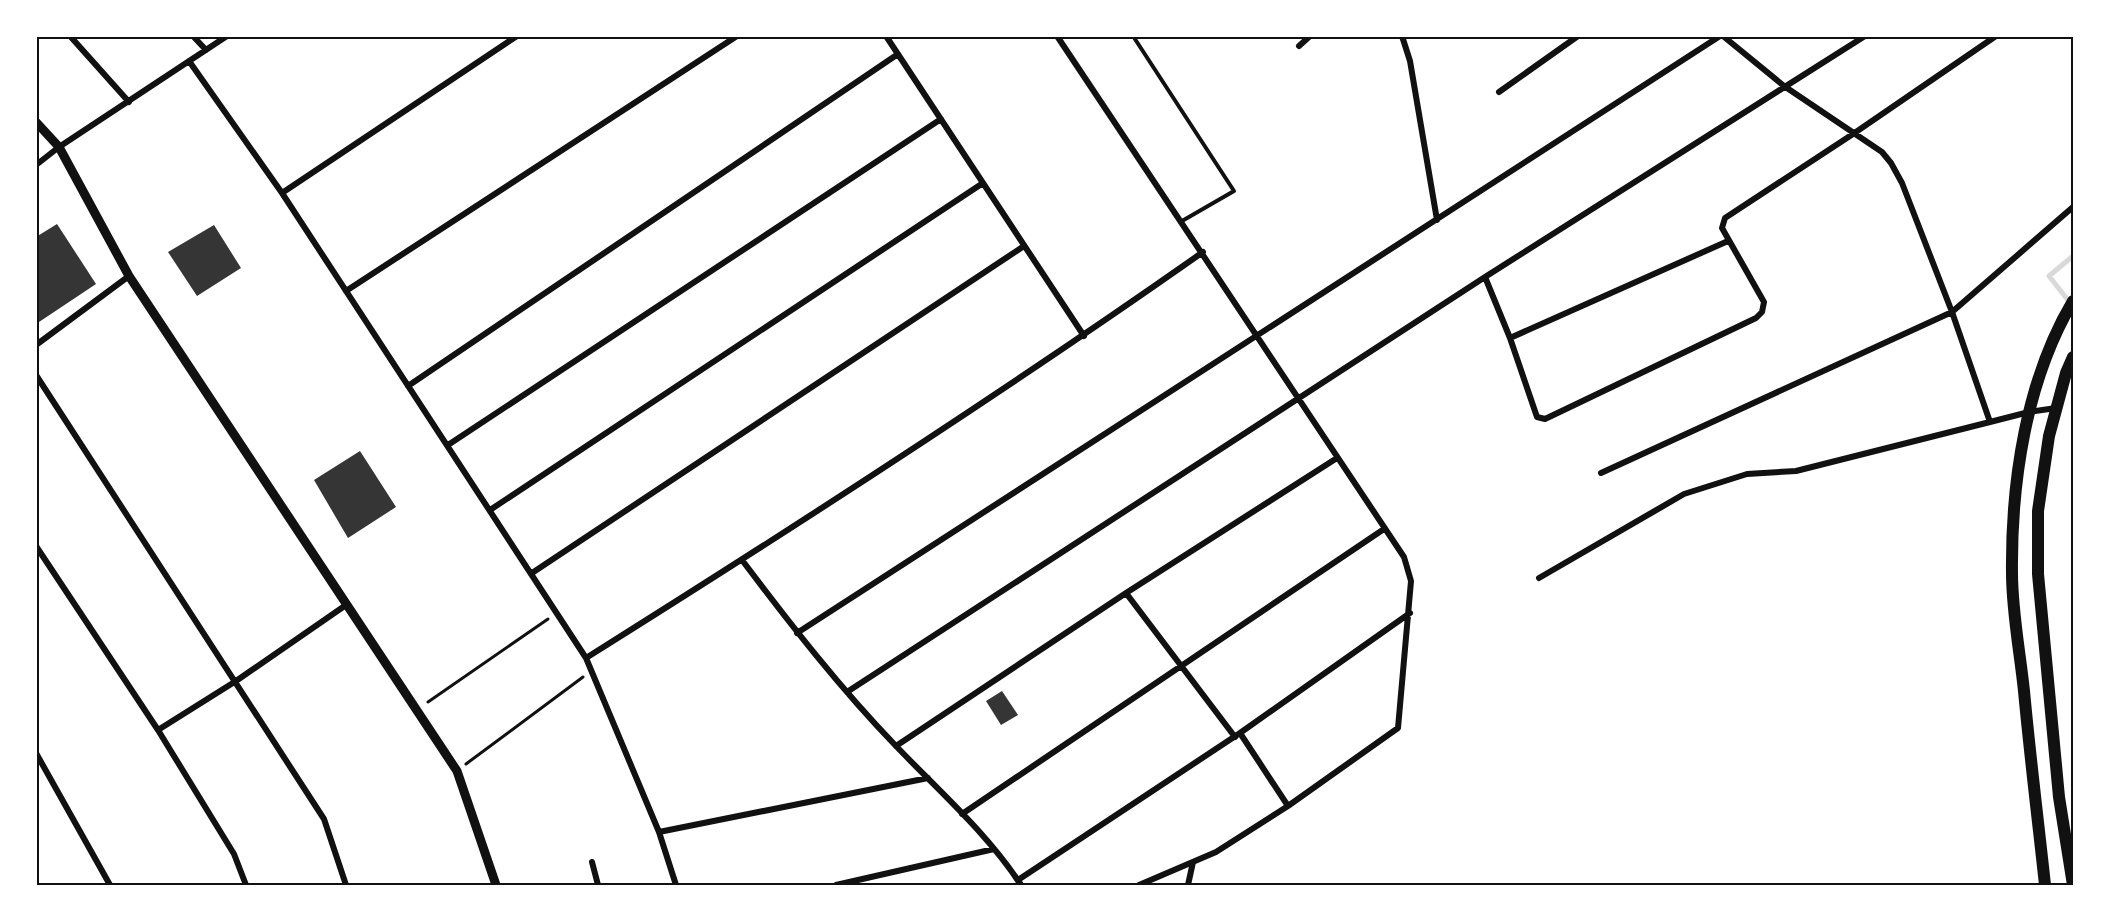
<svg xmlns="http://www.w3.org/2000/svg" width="2109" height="921" font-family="'Space Grotesk',sans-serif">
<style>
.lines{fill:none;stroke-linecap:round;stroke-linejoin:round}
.stream{stroke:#d9d9d9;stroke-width:5}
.building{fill:#353535}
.path{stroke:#111;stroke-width:3}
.service{stroke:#111;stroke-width:4}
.minor{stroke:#111;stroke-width:6}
.tertiary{stroke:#111;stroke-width:9}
.primary{stroke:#111;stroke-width:12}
.neatline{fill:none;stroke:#111;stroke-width:2}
</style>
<rect width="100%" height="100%" fill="#fff"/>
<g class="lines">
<path class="stream" d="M2071,304L2049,276L2073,256"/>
</g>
<path class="building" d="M57,224L96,284L36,324V237Z
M214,225L241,268L197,296L168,252Z
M360,451L396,507L348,538L314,480Z
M1002,691L1018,715L1001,725L986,701Z"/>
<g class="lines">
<path class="path" d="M428,702L548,619
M466,764L583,677"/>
<path class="service" d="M1133,36L1234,191L1182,221"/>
<path class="minor" d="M70,36L129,102
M193,36L206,50
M886,36L1084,336
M1057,36L1404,557L1411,581L1398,728L1288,806L1216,852L1139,885
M1402,36L1410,61L1437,220
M1723,36L1784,86L1882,152L1891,163L1902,183L1952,312L1990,422L2029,412L2056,408
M1299,46L1310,36
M189,61L282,193L586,658L659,832L676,885
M1499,92L1578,36
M36,165L59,147L227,36
M282,193L517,36
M1485,277L1510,338L1537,417L1545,419L1756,318L1762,312L1764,302L1722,228L1725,218L1853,134L1996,36
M346,291L737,36
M1510,338L1728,241
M36,345L129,276
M36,375L324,819L346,885
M408,386L898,54
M448,445L941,119
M1601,473L1952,312L2073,207
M490,510L983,183
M36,546L158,730L236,681L346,605
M742,560C791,625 840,688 896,746C939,791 987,833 1021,885
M532,573L1024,246
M1539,578L1684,494L1747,474L1796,471L1990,422
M1126,593L1235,737
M797,633L1720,36
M586,658C795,527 1001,394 1203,252
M847,692L1485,277L1865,36
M158,730L234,854L246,885
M1240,733L1288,806
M896,746L1126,593L1337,458
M36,753L110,885
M962,814L1384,529
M659,832L928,778
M592,862L598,885
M1018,880L1240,733L1410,613
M836,885L994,849
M1188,885L1193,862"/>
<path class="tertiary" d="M36,122L59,147L129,276L457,771L496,885"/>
<path class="primary" d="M2045,885C2038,820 2030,756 2024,691C2020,652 2012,612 2012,573C2011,482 2026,380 2073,301
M2073,885L2059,797L2038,574V511L2049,436L2066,373L2073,357"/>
</g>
<rect width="2109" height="921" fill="none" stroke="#ffffff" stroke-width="75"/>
<rect x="38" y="38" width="2034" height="846" class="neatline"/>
</svg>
